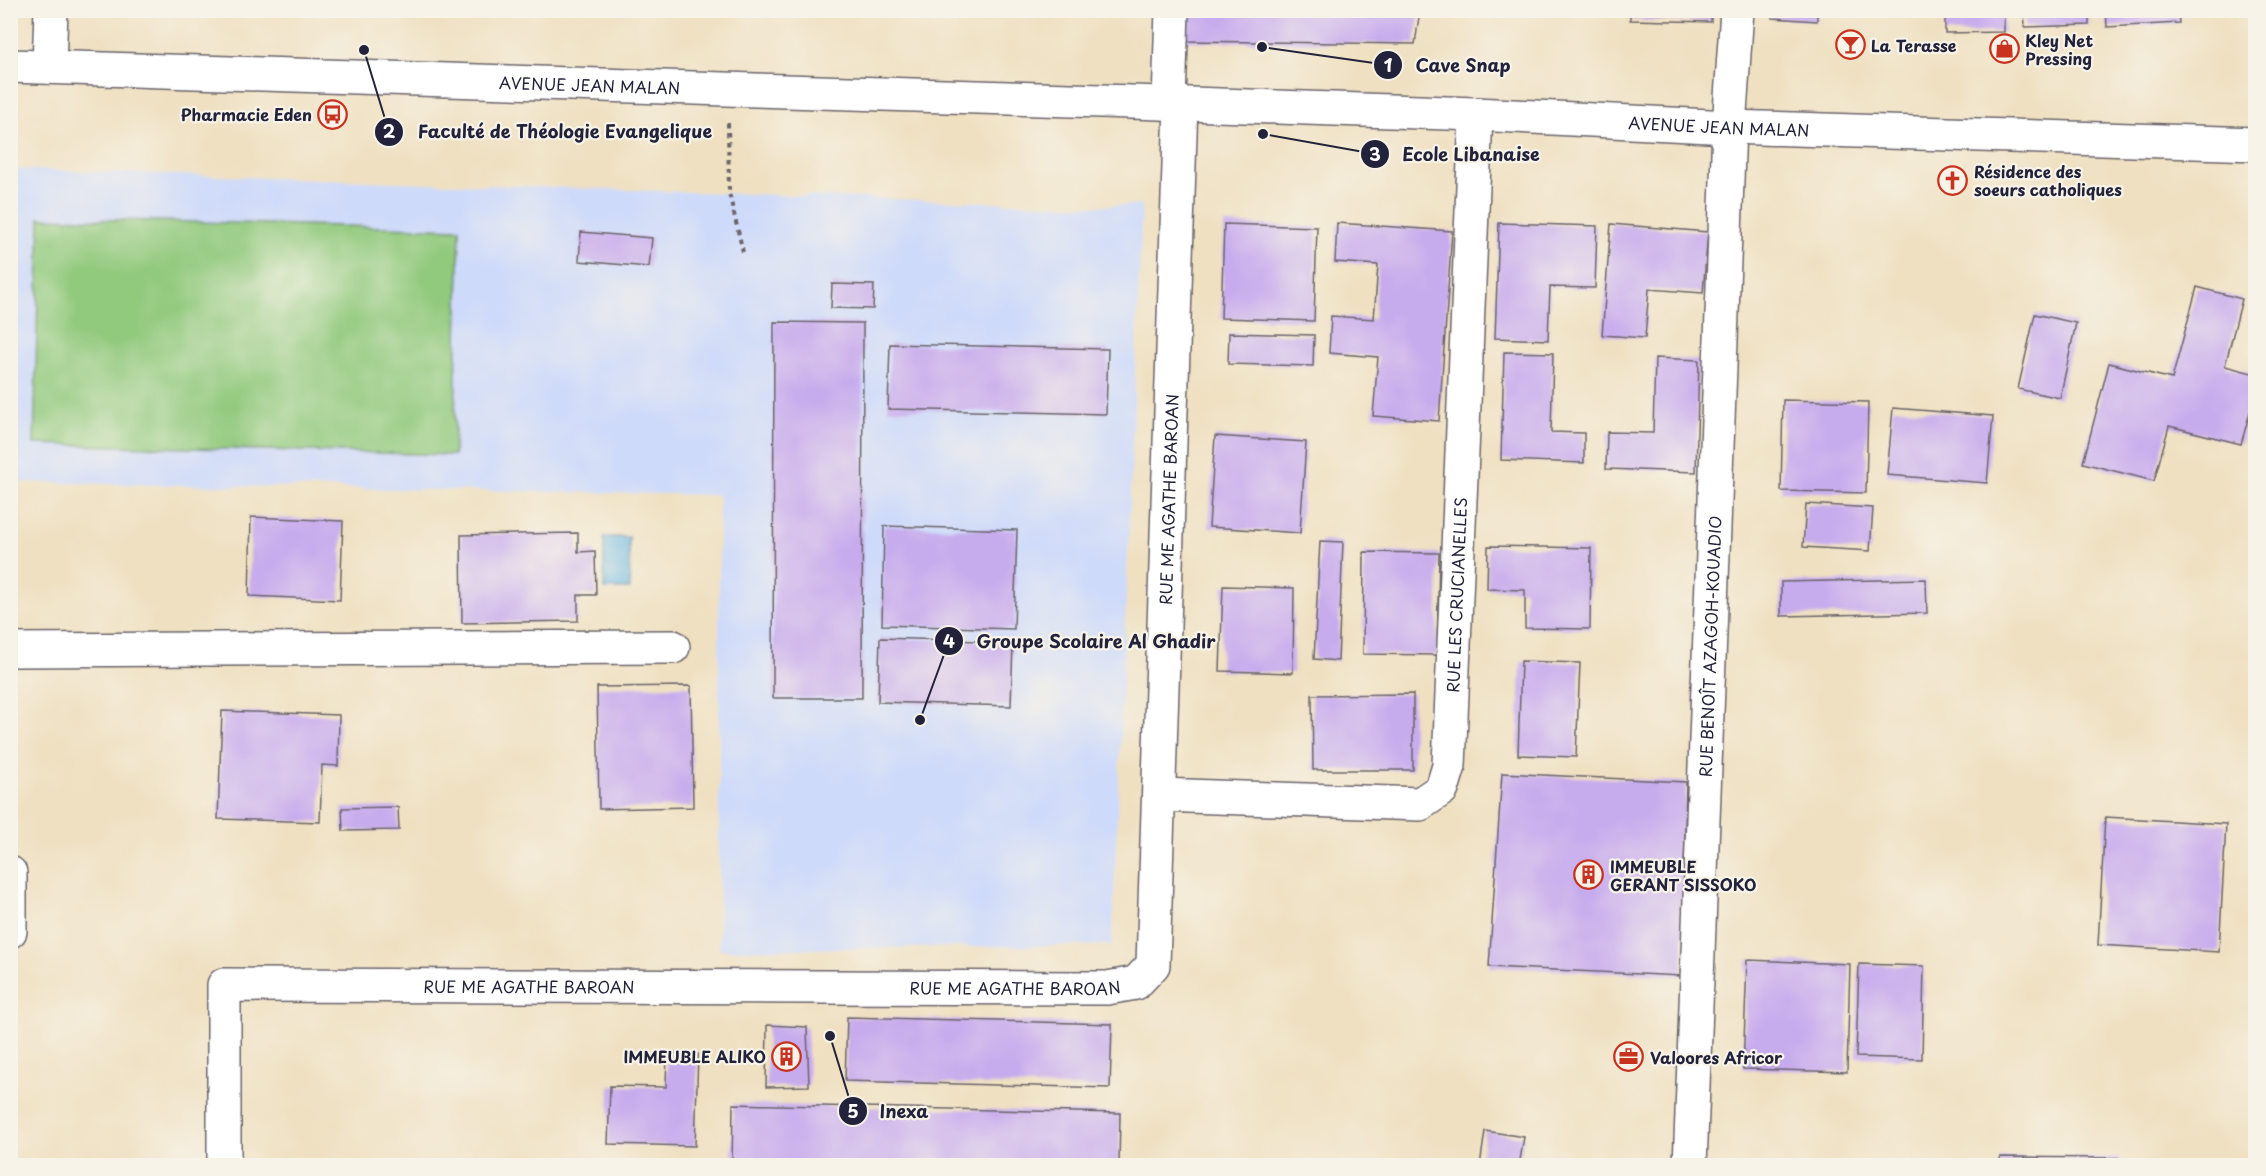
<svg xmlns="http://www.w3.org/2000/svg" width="2266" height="1176" font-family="'Playpen Sans',sans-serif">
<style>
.built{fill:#cedafa}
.green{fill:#91c97d;stroke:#5a765c;stroke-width:1.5}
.water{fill:#65b4df;stroke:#446b8d;stroke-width:1.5}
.building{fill:#c7aced}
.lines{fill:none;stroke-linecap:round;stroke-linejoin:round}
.street-casing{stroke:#6a646a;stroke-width:36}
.secondary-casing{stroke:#6a646a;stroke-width:36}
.path{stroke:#6a646a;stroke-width:4;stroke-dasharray:4.5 4.5;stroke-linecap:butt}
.street{stroke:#fff;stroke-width:33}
.secondary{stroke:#fff;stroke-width:33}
.labels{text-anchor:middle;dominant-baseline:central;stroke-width:4.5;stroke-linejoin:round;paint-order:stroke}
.poi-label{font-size:16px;font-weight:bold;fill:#22223b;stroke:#f7f3e8;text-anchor:start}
.street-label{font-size:16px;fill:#22223b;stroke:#f7f3e8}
.leader{fill:none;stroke:#22223b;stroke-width:2}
.callout-dot{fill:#22223b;stroke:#f7f3e8;stroke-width:2}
.mark-label{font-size:18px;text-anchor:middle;font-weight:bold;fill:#fff}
.callout-label{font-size:18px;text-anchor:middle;font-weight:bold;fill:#22223b;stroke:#f7f3e8;stroke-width:4.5;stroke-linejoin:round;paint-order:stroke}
</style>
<rect width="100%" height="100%" fill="#f7f3e8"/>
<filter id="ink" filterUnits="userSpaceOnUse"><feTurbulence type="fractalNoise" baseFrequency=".0167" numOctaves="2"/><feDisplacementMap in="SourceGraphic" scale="12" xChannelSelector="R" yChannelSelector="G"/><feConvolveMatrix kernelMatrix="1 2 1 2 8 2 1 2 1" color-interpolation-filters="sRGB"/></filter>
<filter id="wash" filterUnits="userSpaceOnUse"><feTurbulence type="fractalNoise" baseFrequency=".008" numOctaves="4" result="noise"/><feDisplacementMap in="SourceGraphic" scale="24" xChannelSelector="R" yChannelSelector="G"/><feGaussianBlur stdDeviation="1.35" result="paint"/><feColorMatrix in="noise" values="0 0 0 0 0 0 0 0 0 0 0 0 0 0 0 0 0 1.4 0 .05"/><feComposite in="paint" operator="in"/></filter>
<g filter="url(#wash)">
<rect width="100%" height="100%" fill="#efe0c1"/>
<path class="built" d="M11,169L1099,206L1142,205L1112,945L719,950V495L11,482Z"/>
<path class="green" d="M40,218L460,229L454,455L34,444Z"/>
<path class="water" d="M604,537H629L630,589H604Z"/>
<g id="blocks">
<path class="building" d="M1182,10H1420L1415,44L1181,41Z
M1630,10H1711V22L1630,20Z
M1772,10H1817V21L1772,18Z
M1882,10H1936V16Z
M1945,10H2004V32L1945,33Z
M2024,10H2089V25L2025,27Z
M2106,10H2178L2179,23L2107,27Z
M1337,223L1452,231L1439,421L1373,416L1378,357L1329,353L1331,316L1374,319L1378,265L1335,262Z
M1499,223L1597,226L1595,288L1550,287L1548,340L1495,338Z
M1224,224L1317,227L1314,321L1221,318Z
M1611,224L1708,232L1703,293L1649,289L1645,338L1602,335Z
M581,232L652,238L649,267L579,261Z
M832,284L874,285L873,309L831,308Z
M2197,287L2242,299L2225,366L2256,374V391L2241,444L2169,426L2154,481L2083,463L2109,363L2172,379Z
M2035,314L2076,323L2060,398L2018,389Z
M774,322L863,323L862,698H773Z
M1229,333L1314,335L1313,366L1228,364Z
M890,344L1108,349L1106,414L888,409Z
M1504,352L1553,353L1551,432L1584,433V463L1501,460Z
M1655,358L1699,360L1696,472L1606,469L1607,432L1653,433Z
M1783,400L1868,402L1866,493L1781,491Z
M1893,408L1993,416L1987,483L1887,475Z
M1215,436L1306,442L1300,533L1209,527Z
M1806,504L1873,508L1870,551L1803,547Z
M251,517L343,521L340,600L249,596Z
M884,526L1017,530L1014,629L882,625Z
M578,533V552L595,551L596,595H578V621L462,623L461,535Z
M1320,541L1343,542L1338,661L1314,659Z
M1488,546L1591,548L1590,629L1525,628V590L1487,589Z
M1364,552L1439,553L1437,655L1363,654Z
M1926,579L1927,613L1781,616V582Z
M1223,586L1294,588L1293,673L1220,671Z
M880,638L1013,642L1011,706L878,702Z
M1521,661L1580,663L1576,757L1518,755Z
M691,686L693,807L599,809L597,687Z
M1413,694V770H1313L1312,695Z
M222,711L339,715L338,766L322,765L320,822L218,819Z
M1502,773L1686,782L1682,976L1489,967Z
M398,807L399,830L343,831L342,808Z
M2105,817L2226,824L2219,952L2098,945Z
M1747,960L1850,964L1847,1072L1743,1069Z
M1859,964L1924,966L1922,1059L1856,1057Z
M847,1017L1112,1024L1110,1088L845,1081Z
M767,1025L807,1027L809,1086L766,1087Z
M667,1053L698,1054L695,1146L608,1144L610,1086L666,1087Z
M733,1104L1120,1113L1119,1166H732Z
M1485,1131L1524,1137L1519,1166H1480Z
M2000,1157L2119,1158V1166H2000Z"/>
</g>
</g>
<g filter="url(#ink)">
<use href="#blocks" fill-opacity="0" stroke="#6a646a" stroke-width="1.5"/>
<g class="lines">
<defs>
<g id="street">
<path d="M49,67L51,10"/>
<path d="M1169,103L1172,10"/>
<path d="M10,650L673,647"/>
<path id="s1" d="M1159,795L1420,804L1442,789L1449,766L1476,114"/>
<path d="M10,873V931"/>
<path id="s2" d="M224,1166V985L1107,988L1136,983L1153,965L1181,104"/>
<path id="s3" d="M1690,1166L1729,127L1737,10"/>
</g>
<g id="secondary">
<path id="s4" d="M10,66L1132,102L1476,114L1729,127L2256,144"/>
</g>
</defs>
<use href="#street" class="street-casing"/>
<use href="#secondary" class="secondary-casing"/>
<path class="path" d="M728,123L729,193L744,256"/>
<use href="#street" class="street"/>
<use href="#secondary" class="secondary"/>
</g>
</g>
<defs>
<symbol id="bar-ring" viewBox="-11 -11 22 22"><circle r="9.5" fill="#f7f3e8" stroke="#c8321e" stroke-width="1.5"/><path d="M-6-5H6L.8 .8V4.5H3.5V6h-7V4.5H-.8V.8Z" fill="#c8321e"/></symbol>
<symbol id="shop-ring" viewBox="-11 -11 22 22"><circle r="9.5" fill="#f7f3e8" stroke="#c8321e" stroke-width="1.5"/><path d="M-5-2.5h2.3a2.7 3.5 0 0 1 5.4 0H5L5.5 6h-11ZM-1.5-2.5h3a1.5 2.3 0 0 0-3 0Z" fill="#c8321e"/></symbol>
<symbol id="bus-ring" viewBox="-11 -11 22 22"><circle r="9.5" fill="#f7f3e8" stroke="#c8321e" stroke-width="1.5"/><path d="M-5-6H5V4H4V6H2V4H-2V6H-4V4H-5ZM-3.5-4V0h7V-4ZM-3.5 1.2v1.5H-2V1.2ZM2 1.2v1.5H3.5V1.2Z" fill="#c8321e"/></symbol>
<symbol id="church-ring" viewBox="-11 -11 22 22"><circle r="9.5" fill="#f7f3e8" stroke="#c8321e" stroke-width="1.5"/><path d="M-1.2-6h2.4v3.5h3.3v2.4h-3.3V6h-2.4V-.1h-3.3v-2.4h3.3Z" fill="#c8321e"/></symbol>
<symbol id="building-ring" viewBox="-11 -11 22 22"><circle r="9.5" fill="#f7f3e8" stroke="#c8321e" stroke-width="1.5"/><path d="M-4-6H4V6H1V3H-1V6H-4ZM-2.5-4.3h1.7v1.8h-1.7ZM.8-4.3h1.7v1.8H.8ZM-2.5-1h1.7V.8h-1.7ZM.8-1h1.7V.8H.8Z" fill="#c8321e"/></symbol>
<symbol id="office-ring" viewBox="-11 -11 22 22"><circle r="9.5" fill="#f7f3e8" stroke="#c8321e" stroke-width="1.5"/><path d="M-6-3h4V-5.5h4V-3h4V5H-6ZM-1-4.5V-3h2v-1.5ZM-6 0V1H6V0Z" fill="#c8321e"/></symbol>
</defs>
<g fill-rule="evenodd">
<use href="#bar-ring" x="1834" y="28" width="33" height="33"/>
<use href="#shop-ring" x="1988" y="32" width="33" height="33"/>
<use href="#bus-ring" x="316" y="98" width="33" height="33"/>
<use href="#church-ring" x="1936" y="164" width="33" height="33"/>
<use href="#building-ring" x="1572" y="858" width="33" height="33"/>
<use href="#building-ring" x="770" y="1040" width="33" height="33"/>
<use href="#office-ring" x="1612" y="1040" width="33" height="33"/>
</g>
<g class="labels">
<g class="poi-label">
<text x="2025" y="40">Kley Net<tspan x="2025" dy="18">Pressing</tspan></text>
<text x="1871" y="45">La Terasse</text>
<text x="312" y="114" text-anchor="end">Pharmacie Eden</text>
<text x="1974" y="171">Résidence des<tspan x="1974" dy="18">soeurs catholiques</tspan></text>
<text x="1610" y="866">IMMEUBLE<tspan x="1610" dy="18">GERANT SISSOKO</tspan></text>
<text x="766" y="1056" text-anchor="end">IMMEUBLE ALIKO</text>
<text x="1650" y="1057">Valoores Africor</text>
</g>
<g class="street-label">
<text stroke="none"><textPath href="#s4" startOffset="580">AVENUE JEAN MALAN</textPath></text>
<text stroke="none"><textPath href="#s4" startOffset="1710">AVENUE JEAN MALAN</textPath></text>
<text stroke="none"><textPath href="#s2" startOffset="1584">RUE ME AGATHE BAROAN</textPath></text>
<text stroke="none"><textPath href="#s1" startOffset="483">RUE LES CRUCIANELLES</textPath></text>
<text stroke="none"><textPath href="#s3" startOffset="520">RUE BENOÎT AZAGOH-KOUADIO</textPath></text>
<text stroke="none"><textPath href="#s2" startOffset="486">RUE ME AGATHE BAROAN</textPath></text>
<text stroke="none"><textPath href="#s2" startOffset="972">RUE ME AGATHE BAROAN</textPath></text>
</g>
</g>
<path class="leader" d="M1262 47L1388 65M364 50L389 132M1263 134L1375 154M920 720L949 641M830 1036L853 1111"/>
<g class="callout-dot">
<circle cx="1262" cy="47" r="6"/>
<circle cx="364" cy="50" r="6"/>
<circle cx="1263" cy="134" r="6"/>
<circle cx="920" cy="720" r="6"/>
<circle cx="830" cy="1036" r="6"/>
<circle cx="1388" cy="65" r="15"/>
<circle cx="389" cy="132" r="15"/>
<circle cx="1375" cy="154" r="15"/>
<circle cx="949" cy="641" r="15"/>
<circle cx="853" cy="1111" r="15"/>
</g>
<g class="mark-label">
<text x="1388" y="72">1</text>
<text x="389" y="138">2</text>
<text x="1375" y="161">3</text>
<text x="949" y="648">4</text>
<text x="853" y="1118">5</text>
</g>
<g class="callout-label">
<text x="1463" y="72">Cave Snap</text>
<text x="565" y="138">Faculté de Théologie Evangelique</text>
<text x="1471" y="161">Ecole Libanaise</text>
<text x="1096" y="648">Groupe Scolaire Al Ghadir</text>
<text x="904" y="1118">Inexa</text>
</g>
<rect width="2266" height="1176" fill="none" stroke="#f7f3e8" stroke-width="36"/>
</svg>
